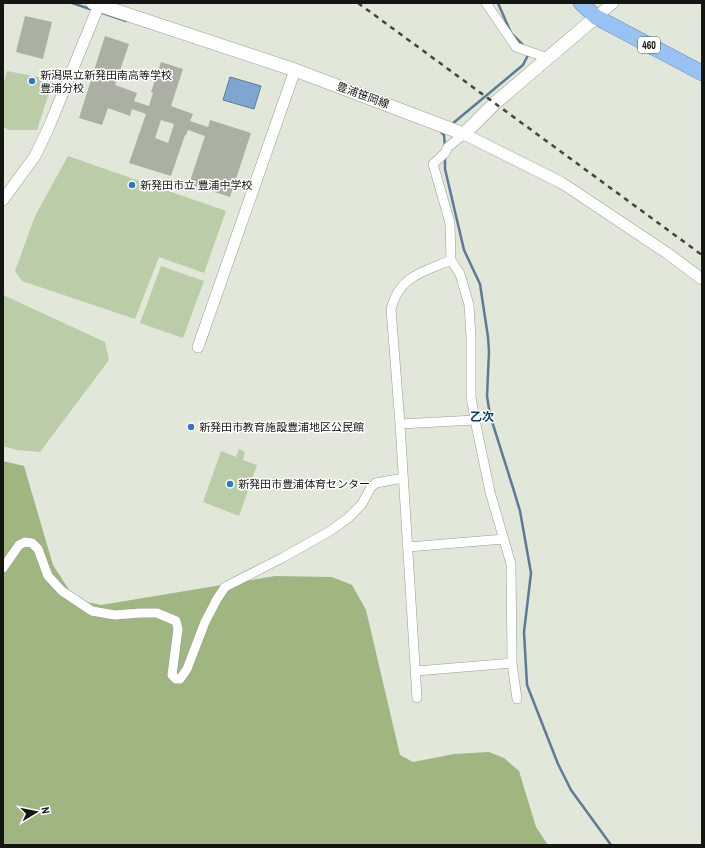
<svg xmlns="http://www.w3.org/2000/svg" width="705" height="848" font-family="'Archivo Narrow','Noto Sans JP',sans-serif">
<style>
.green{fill:#bbcca8}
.forest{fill:#9fb681}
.water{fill:#7fa5d1;stroke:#5f7a97}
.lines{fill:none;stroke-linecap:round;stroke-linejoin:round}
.stream{stroke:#5f7a97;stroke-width:2.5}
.building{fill:#aab1a3;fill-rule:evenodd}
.minor-casing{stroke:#979e90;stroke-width:10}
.tertiary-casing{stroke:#979e90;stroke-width:12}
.secondary-casing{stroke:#979e90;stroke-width:14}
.trunk-casing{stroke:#5a7ca2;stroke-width:16}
.minor{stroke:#fff;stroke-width:9}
.tertiary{stroke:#fff;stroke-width:11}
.secondary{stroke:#fff;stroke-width:13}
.trunk{stroke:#98c2f3;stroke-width:15}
.rail{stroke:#43463f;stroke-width:2.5;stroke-dasharray:5 5;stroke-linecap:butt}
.poi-dot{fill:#2d79c9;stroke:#fff;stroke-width:1.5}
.labels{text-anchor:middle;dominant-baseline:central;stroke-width:3;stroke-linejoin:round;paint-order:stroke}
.shield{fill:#fff;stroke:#5a5c58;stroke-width:1}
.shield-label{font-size:10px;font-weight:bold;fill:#141611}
.poi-label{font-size:11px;fill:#141611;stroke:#fff;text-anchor:start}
.street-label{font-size:11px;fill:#141611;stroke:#fff}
.neighbourhood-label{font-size:12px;font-weight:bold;fill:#073b6c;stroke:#fff}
</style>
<rect width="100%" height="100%" fill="#e1e7d9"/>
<path class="green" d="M7,71L53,80L37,130H9L3,127V86Z
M68,156L226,211L204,273L159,257L135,319L22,281L15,271L35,216Z
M161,266L204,281L183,338L140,323Z
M3,295L105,342L109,360L40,452L17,450L3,446Z
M239,449L245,452L243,460L257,465L239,516L203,502L221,451L236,457Z"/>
<path class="forest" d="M3,461L24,466L53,565L73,596L78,600L101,605L275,576L332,577L352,585L366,610L400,755L413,762L454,754L489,752L504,758L519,771L536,827L548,845H3Z"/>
<path class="water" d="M230,77L261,86L254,109L223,100Z"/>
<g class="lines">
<path class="stream" d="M72,3L93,10
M498,3L511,33L523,45
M100,12L126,21
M452,124L523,65L529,53
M441,132L444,135L445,147
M445,156V169L464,250L480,284L488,337L489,352L487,396L490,415L514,491L520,511L531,573L524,632L527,685L558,764L571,790L611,845"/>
</g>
<path class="building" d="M25,16L52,22L43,59L16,52Z
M105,36L129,44L115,85L137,93L134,101L149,106L153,93L151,92L161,62L183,69L171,106L193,114L190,121L208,127L210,120L251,133L230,197L189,184L205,136L188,130L186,135H185L171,176L129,163L146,114L132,109L130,116L108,108L102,125L79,118ZM161,120L174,124L168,143L155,138Z"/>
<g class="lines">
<defs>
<path id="minor" d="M486,3L516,47L548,58
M464,134L448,147L445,153L433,164L450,223L451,260L460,274L469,305L471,337V397L475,420L490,492L511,564L512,663L517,699
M400,424L475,420
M408,547L504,539
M3,568L19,545L25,542L32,543L38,549L48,576L62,591L92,611L115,615L140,613H157L176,621L178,629L172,675L176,679H180L187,669L205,622L217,599L225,587L282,558L330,531L348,518L362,504L371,487L376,483L403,478
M416,671L512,663
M417,698L400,424L391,309C399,276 423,272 451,260"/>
<path id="tertiary" d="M596,17L613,3
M464,134L562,183L667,253L702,279
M3,200L35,156L48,129L99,5
M198,347L295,70"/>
<path id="secondary" d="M93,3L295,70L464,134L495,103L596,17"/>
<path id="trunk" d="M581,3L596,17L702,73"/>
</defs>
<use href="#minor" class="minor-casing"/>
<use href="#tertiary" class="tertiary-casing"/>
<use href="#secondary" class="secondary-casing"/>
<use href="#trunk" class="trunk-casing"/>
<use href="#minor" class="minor"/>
<use href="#tertiary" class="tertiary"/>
<use href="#secondary" class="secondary"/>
<use href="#trunk" class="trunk"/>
<path class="rail" d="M358,3L702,255"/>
</g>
<g class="poi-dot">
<circle cx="32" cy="81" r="4"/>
<circle cx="132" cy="185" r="4"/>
<circle cx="191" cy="427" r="4"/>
<circle cx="230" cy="484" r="4"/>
</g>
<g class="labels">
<rect class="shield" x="638" y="37" width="22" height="16" rx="3"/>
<g class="shield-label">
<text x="649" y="45">460</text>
</g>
<g class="poi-label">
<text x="40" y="75">新潟県立新発田南高等学校<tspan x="40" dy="13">豊浦分校</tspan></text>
<text x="140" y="185">新発田市立 豊浦中学校</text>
<text x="199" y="427">新発田市教育施設豊浦地区公民館</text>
<text x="238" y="484">新発田市豊浦体育センター</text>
</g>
<g class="street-label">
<text transform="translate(363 95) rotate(20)">豊浦笹岡線</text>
</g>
<g class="neighbourhood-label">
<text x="482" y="417">乙次</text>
</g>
</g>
<rect width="705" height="848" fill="none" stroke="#141611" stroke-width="8"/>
<g transform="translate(36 812) rotate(80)" stroke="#ffffff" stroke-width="3" paint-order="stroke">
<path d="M0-3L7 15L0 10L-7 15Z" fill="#141611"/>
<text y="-6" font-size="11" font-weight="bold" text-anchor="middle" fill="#141611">N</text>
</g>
</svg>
